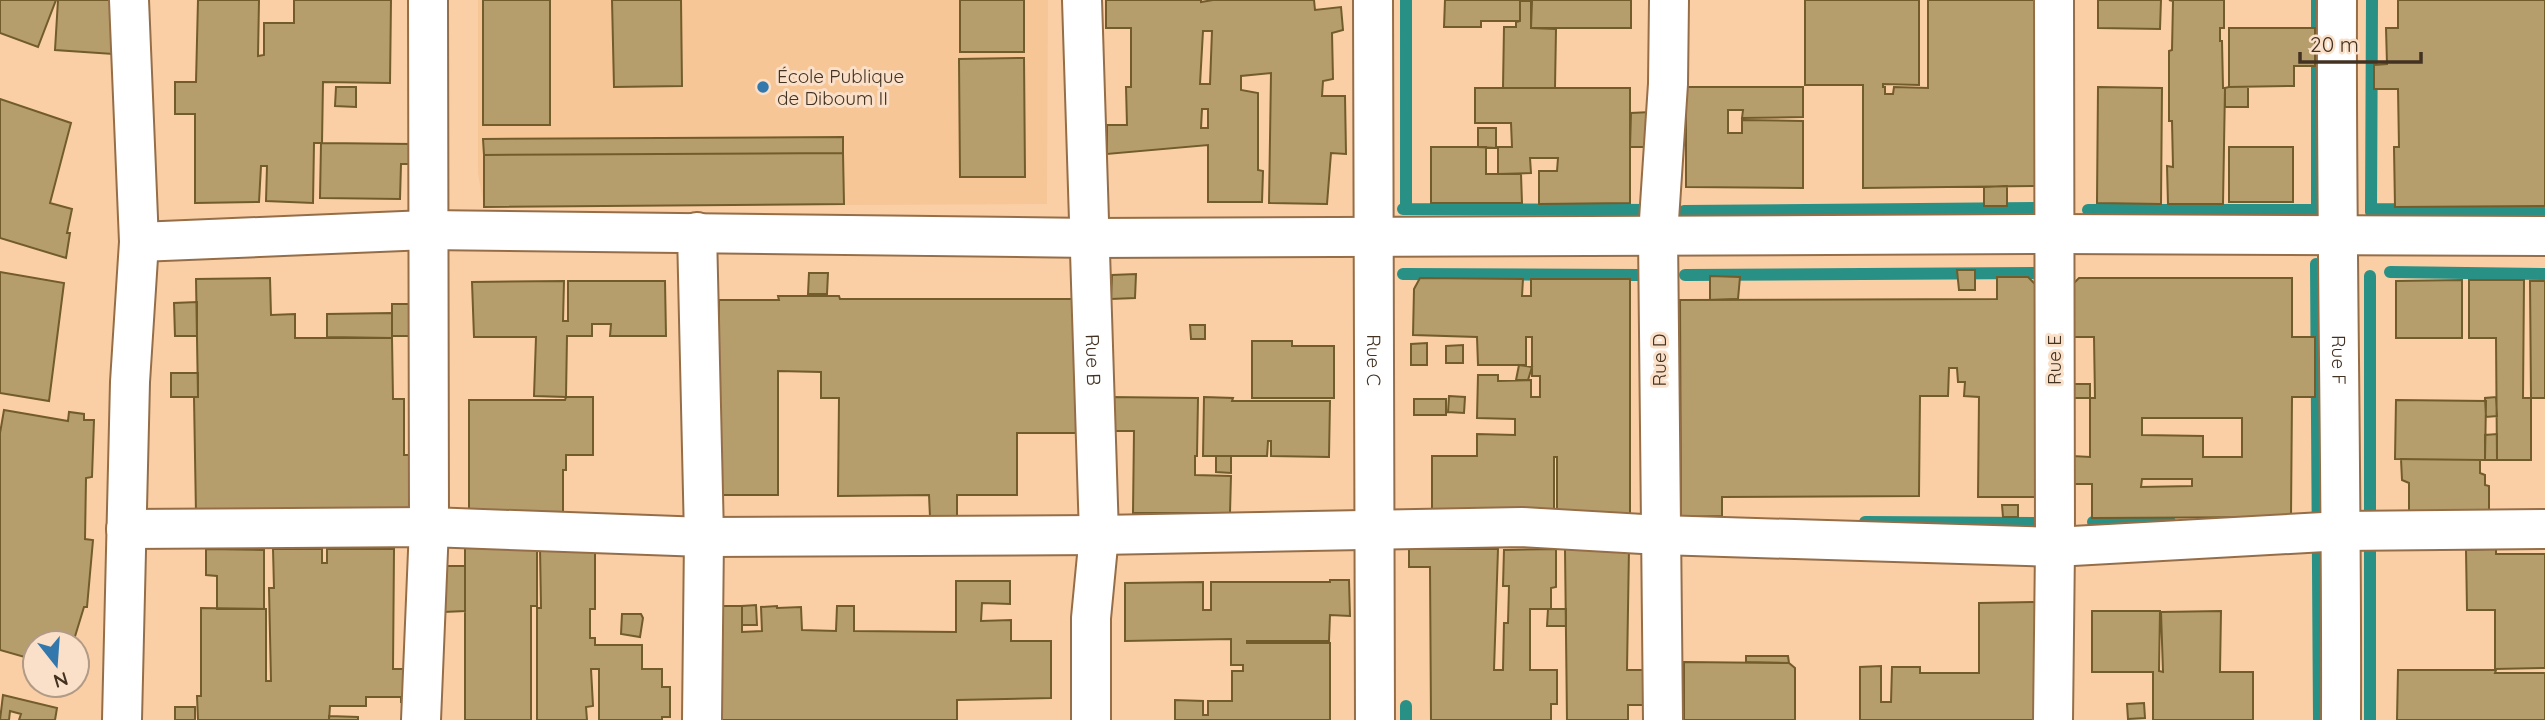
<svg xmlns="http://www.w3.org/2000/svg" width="2545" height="720" font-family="Quicksand,sans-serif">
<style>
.built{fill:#f6c697}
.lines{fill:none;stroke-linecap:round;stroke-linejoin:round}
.stream{stroke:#299085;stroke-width:12}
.building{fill:#b69e6c;stroke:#725c2b;stroke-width:2;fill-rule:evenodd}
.street-casing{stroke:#956e48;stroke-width:42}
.secondary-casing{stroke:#956e48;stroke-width:42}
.street{stroke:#fff;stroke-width:38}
.secondary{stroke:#fff;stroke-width:38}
.poi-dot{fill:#3378ad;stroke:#fae0c8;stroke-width:2.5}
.labels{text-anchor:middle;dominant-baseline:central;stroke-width:6;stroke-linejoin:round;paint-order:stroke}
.poi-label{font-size:19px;fill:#433222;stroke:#fae0c8;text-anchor:start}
.street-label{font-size:19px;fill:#433222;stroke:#fae0c8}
</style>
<rect width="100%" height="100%" fill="#facfa6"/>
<path class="built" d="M478,0H1048L1047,204L484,207L478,174Z"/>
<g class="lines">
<path class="stream" d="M1406,0V208
M2317,0V209
M1403,209L1655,210
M2372,209L2545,210
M2088,210H2319
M1684,211L2045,208
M2371,212L2372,0
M2316,264L2319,720
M2390,272L2545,274
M1403,274L1640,275
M1685,275L2045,273V281
M1865,522L2044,523
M2093,522H2170
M1406,706V720
M2370,720V276"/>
</g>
<path class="building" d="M0,0H56L38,47L0,33Z
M58,0H117L113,54L55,50Z
M198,0H259L258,56L264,55V23H294V0H391L390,83L323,82L322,143L413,144L412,164H401L400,199L320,198L321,143H314L313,203L266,201L267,166H261L259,202L195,203V114H175V82H196Z
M483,0H550V125H483Z
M612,0H681L682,86L614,87Z
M960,0H1024V52H960Z
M1106,0H1201V2L1213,0H1314L1315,10L1341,7L1343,30L1332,33L1333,79L1323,81L1322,96H1345L1346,154L1331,153L1327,204L1269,203L1271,73L1241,76V90L1258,93V170L1263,171L1262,202H1208V145L1107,154V125H1127L1126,87H1131V28H1106ZM1203,31H1212L1210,84H1200ZM1202,109H1208V128H1201Z
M1445,0H1520V21H1481V27H1444Z
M1531,0H1631V28H1531Z
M1805,0H1919V85L1883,84V87H1885V94H1893L1894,87L1928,88V0H2039L2040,186L1863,188V85H1805Z
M2098,0H2161L2160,29L2098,28Z
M2169,0H2224V28H2220V41H2222L2223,88H2225L2223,204H2168L2167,166L2173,167L2172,121H2169V51L2172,50L2173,1Z
M2398,0H2545V206L2395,207L2394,147H2399L2398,89H2374V65L2387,64L2386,28H2398Z
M1520,1H1532L1531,28L1556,29L1555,88H1503L1504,27H1516V22L1520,21Z
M2229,28H2315V66H2294V86L2229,87Z
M1024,58L1025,177H960L959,59Z
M336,87H356V107L335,106Z
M1686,87H1803V117L1742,118L1743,110H1728V133H1742V120L1803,121V188L1686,187Z
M2098,87L2162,88L2161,204L2097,203Z
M2229,87H2248V107H2225V88Z
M1475,88H1630V203L1539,204V171H1557L1558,158H1530L1531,173L1498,174V147H1512L1511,123H1475Z
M0,99L71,123L50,203L72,209L67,233H70L66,258L0,238Z
M1651,112V147H1630L1631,113Z
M1478,128H1496V148L1478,147Z
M843,137V153L484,155L483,139Z
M1431,147H1486V174H1521L1522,203H1431Z
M2229,147H2293V202H2229Z
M843,153L844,204L484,207V155Z
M2007,186V206H1984V187Z
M1957,270H1975V290H1959Z
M0,272L64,283L49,401L0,393Z
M809,273H828L827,294H808Z
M1136,274L1135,298L1111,299L1112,275Z
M1710,276L1740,277L1738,299L1710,300Z
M1997,277H2028L2038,287L2039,497H1978L1979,397L1964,396L1965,382H1958L1957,368H1949L1948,396H1920L1919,496L1722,497V516L1681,517L1680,300L1997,299Z
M270,278L271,315L295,314V338H392L393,399H404V455H413V514H196L194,397H198L196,279Z
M1420,278L1523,279L1522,296H1531V279H1630V517H1557V457H1554V517H1432V456H1477V434L1515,435V419L1477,418L1478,375H1498V381L1531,380V397H1540V376H1532V337H1526V365H1478L1477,337L1413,335L1414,289Z
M2079,278H2292V337H2315V397H2292L2291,517L2092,518V484H2073V456L2090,457V398H2095L2094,337H2070L2069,288ZM2142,418H2242V457H2203V436L2142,435ZM2142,479H2192V486L2141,487Z
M2462,280V338H2396V281Z
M2469,280H2524L2523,398H2531V460H2497L2496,338H2469Z
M564,281L563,321H568V281H665L666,336H610L611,324H592V336H567L566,397H593V455H566V470H563V512L469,513V400H565L566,397L534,396L536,337H474L472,282Z
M2530,281H2545V398H2531Z
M778,296H839L840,299H1079V433H1017V495H957V517H930L929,495L838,496L839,398H821V372L778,371V495H719V300H779Z
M197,302V336H175L174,303Z
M392,304H410L411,336H392Z
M392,313V338L327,337V314Z
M1190,325H1205V339H1191Z
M1252,341H1292V346H1334V398H1252Z
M1427,343V365H1411V344Z
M1463,345V363H1446V346Z
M1519,365L1532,367L1528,380H1516Z
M171,373H198V397H171Z
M2073,384H2090V398H2074Z
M1449,396L1465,397L1464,413L1448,412Z
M1108,397L1198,398L1197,456H1195V475L1231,476L1230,513H1133L1134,431H1109Z
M1204,397L1233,398L1232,401H1330L1329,457L1271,456V441H1268L1267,456H1203Z
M2496,397L2497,416L2486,417L2485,398Z
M1414,399H1446V415H1414Z
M2396,400L2486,401L2485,460L2395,459Z
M4,410L68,421L69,412L84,414V420H94L92,477L86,478L85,539L93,540L87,607H84L73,643H35V660L0,650V433Z
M2497,434V460H2485V435Z
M1216,456H1231V473L1216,472Z
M2401,459L2480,460V473L2485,475V485L2489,486V517L2409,516V483L2402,480Z
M2002,505H2018V517H2003Z
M540,547L595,549V609H590V638H595V645H642V669H662V687H670V717H662V720H599V669H591L593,706L586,707L587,720H537V608H541Z
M465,548H537V606H531V720H465Z
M1629,548L1627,670H1652V705H1628V720H1567L1565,549Z
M206,549L264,550V609H217V576L206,575Z
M273,549H322V563H327V549H394L393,669H419V702H401V697H366V706H330L329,720H198L197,696H201V608L266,609V681H271L269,588H274Z
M1409,549H1498L1494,670H1503L1504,623H1508L1509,586H1503L1504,550L1556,549V587L1551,588V609H1530V670H1557V704H1551V720H1431L1430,567H1409Z
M2496,549V554H2545V668L2495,669V610H2467L2466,550Z
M445,566H465V611L444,612Z
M1330,580H1349L1350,616L1330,615L1329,641H1247V643H1330V720H1175V700L1203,701V715H1208V701H1232V671H1243V665H1231V639L1125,641V583L1203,582V610H1211V582H1330Z
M956,581H1010V604L982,603L981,621L1011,620V641H1051V698L957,700V720H716L715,606H742V632L762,631L761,607L777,606V608L801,607L802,630L836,631L837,606H854V631L956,632Z
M2040,602V720H1860V667L1881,666V702H1891L1892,667H1920V673H1979V603Z
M756,605L757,625H742V606Z
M1548,609H1566V626H1547Z
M2092,611H2160L2159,671L2163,672L2161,612L2221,611L2220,672H2253V720H2153V672H2092Z
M622,614H641L643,618L640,637L621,634Z
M1746,656H1788L1789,663L1746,662Z
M1684,662L1789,663L1795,668V720H1684Z
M2398,670H2496L2495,673H2545V720H2397Z
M3,695L57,708L55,720H19L21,714L10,711L9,720H0Z
M2144,703L2145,718L2128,719L2127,704Z
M175,707H195V720H175Z
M329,716L358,717V720H329Z"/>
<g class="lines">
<defs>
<g id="street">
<path id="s1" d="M1082,0L1099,535L1091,618V720"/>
<path id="s2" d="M1373,0L1375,720"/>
<path id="s3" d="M2337,0C2336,240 2342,480 2341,720"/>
<path d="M697,232L704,537L702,720"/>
<path d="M139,242L427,230L1091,238L2054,234L2545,236"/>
<path d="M126,529L429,527L704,537L1099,535L1522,527L1660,535L2055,547L2342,531L2545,529"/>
<path d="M421,720L429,527L428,0"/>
<path d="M1663,720L1658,235L1668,84L1669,0"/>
<path d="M2053,720L2055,547L2054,0"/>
</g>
<path id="secondary" d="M122,720L130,382L139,242L129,0"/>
</defs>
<use href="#street" class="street-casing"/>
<use href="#secondary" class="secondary-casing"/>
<use href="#street" class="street"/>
<use href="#secondary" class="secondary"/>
</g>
<circle class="poi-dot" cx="763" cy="87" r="7"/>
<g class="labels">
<g class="poi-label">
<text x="777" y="76">École Publique<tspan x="777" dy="22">de Diboum II</tspan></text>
</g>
<g class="street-label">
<text stroke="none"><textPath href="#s1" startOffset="360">Rue B</textPath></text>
<text stroke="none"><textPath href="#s2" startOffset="360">Rue C</textPath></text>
<text transform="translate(1659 360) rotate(-90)">Rue D</text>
<text transform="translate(2054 360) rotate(-90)">Rue E</text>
<text stroke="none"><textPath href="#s3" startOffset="360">Rue F</textPath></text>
</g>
</g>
<g transform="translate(56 664) rotate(163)"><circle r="33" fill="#fae0c8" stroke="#b19a86" stroke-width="2"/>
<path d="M0-5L12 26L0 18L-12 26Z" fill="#3378ad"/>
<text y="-10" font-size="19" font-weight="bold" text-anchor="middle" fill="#433222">N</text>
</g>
<path d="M2300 52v10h121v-10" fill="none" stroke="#433222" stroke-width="3.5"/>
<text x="2310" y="52" font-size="21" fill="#433222" stroke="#fae0c8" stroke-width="5" paint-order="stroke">20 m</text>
</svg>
